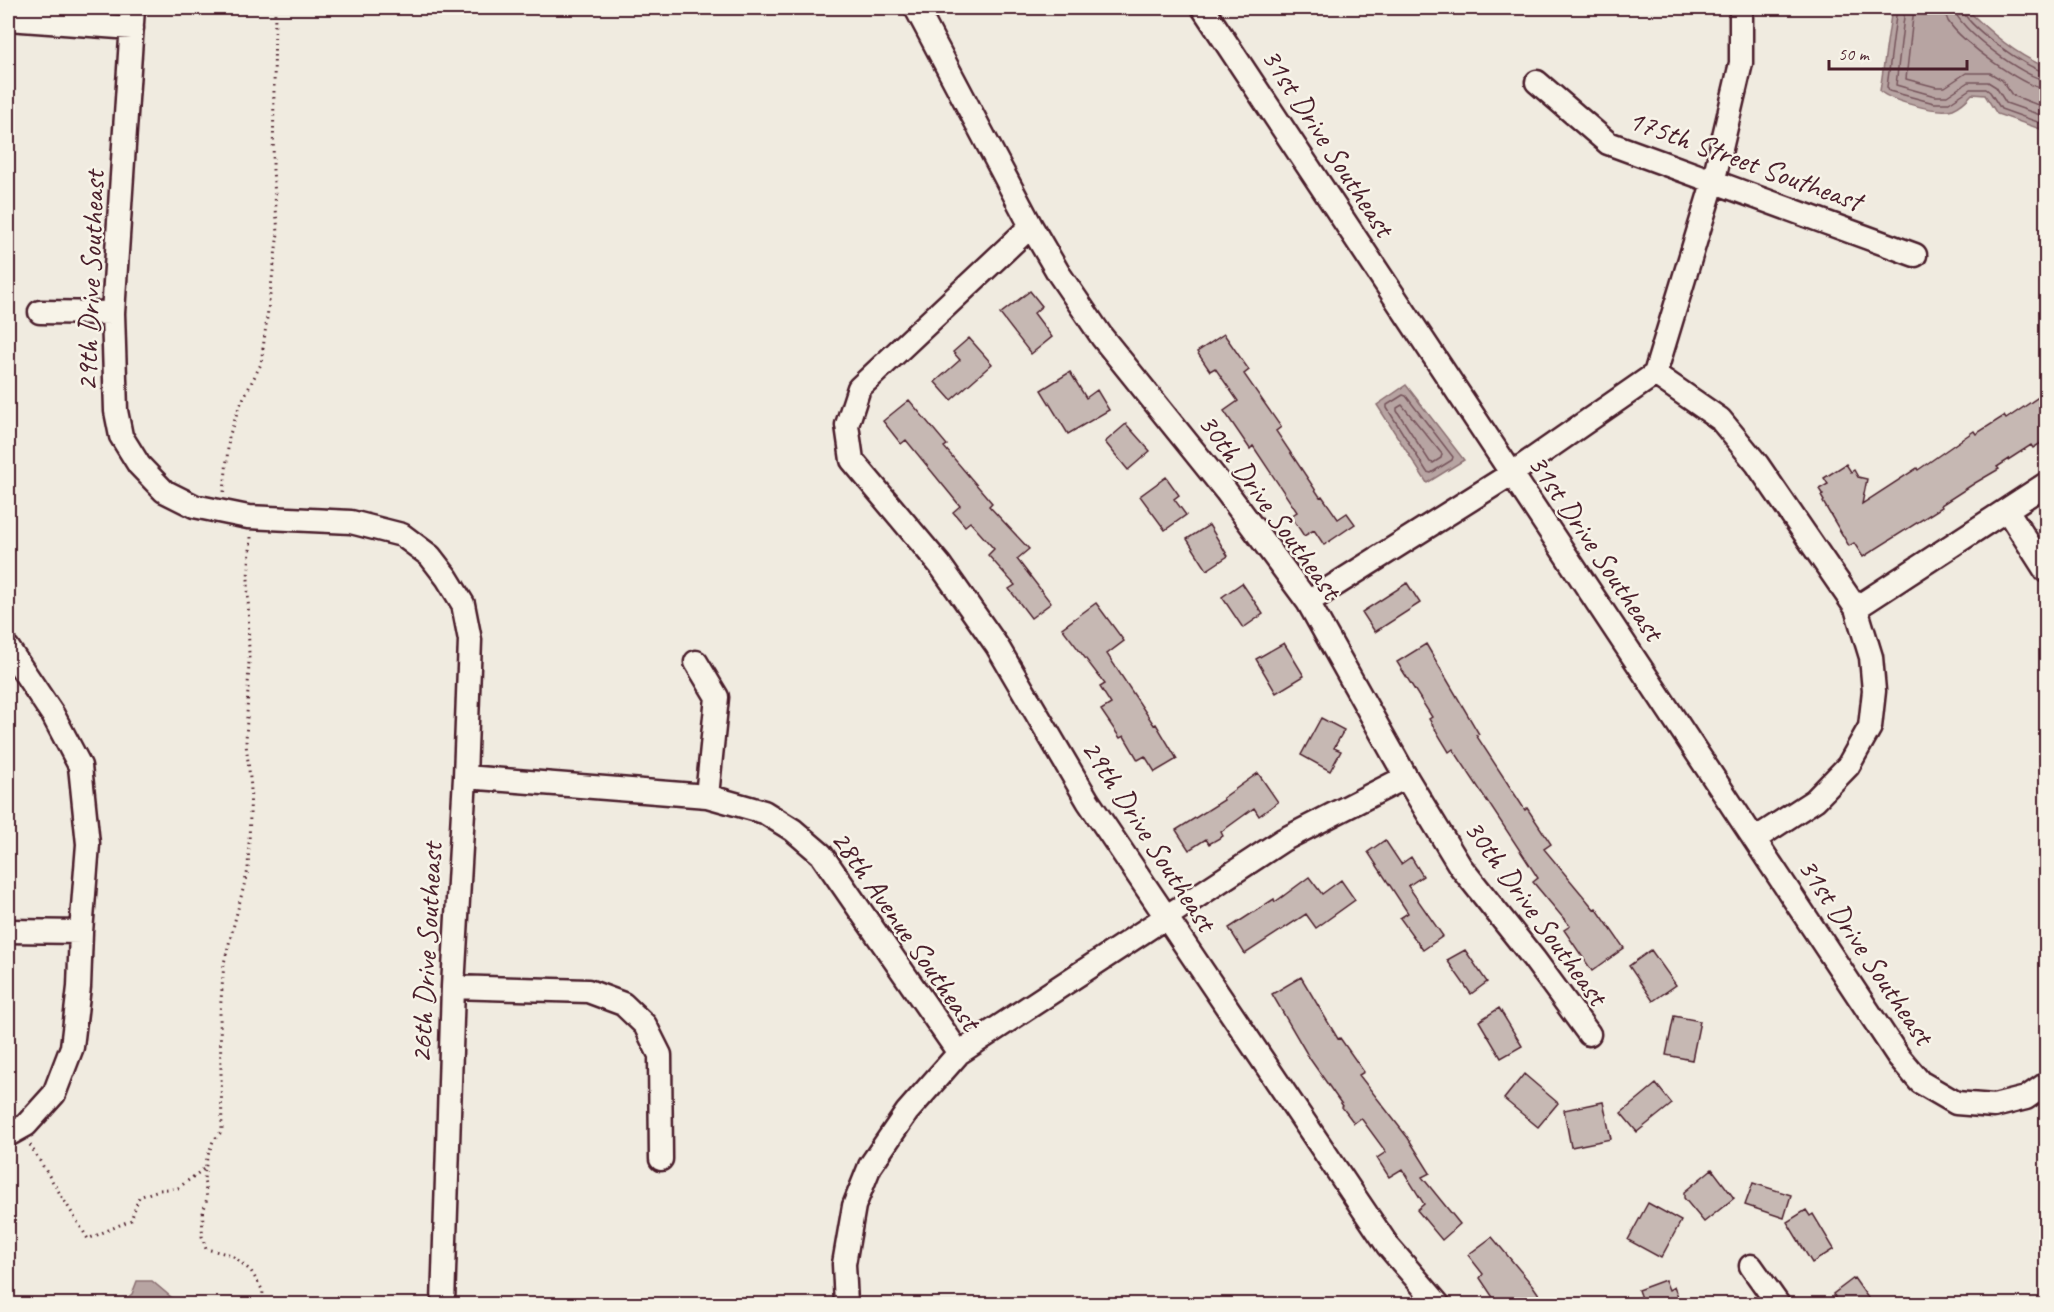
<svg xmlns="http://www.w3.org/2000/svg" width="2054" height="1312" font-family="Caveat,sans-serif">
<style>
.water{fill:#b7a4a2;stroke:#8b6f72;stroke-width:1.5}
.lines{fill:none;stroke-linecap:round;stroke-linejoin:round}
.shore{stroke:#76545b;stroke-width:1.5}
.building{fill:#c6b8b3;stroke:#4a1f2b;stroke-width:1.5}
.street-casing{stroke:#4a1f2b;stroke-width:27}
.path{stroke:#4a1f2b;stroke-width:3;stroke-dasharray:1.5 4.5;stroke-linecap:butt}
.street{stroke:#f7f3e8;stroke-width:22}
.labels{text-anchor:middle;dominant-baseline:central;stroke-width:5;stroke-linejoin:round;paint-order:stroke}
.street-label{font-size:30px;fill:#4a1f2b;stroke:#f7f3e8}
</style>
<rect width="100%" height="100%" fill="#f0ebe0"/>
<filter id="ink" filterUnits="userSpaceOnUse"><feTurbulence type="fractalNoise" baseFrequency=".0167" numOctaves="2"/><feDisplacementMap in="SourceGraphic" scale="12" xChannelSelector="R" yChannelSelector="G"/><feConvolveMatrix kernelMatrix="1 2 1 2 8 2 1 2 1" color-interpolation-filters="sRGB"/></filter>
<g filter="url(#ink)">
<path class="water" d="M1892,8H1966C1988,31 2016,55 2046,67V131L1997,114L1985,95L1972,94C1967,100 1960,106 1953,109C1938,114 1891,101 1880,91Z
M1406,385L1464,460L1427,483L1377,405Z
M137,1281H152L177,1302L193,1304H119L132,1294Z"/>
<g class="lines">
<path class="shore" d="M1897,8L1887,87L1889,91L1934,103H1949L1970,89H1986L1990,92L2001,109L2046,125
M1905,8L1896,85L1935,96H1947L1968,82H1988L1996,87L2006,103L2046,117
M1914,8L1906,79L1936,87H1945L1966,73H1990L2002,80L2012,95L2046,108
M1945,8C1945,12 1946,17 1948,21C1960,41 2024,88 2046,89
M1954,8C1956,28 2026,79 2046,80
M1962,8C1964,25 2029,70 2046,72
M1403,395L1406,396L1453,457L1452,460L1431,473L1427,472L1387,408V405Z
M1402,405L1442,454L1441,458L1433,463L1430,462L1397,411V408Z"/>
</g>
<path class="building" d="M1030,291L1042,306L1034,313L1052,337L1031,354L1000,314Z
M1224,334L1249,370L1244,374L1281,427L1276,431L1320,497L1322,496L1338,519L1347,513L1355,524L1324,545L1314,530L1304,536L1291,516L1297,512L1253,446L1250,449L1224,411L1238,401L1215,368L1210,371L1197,352Z
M969,338L992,364L951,400L935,382L960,360L953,352Z
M1070,372L1086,398L1097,390L1109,410L1068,434L1041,390Z
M2046,392V440L2033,448L2031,445L1997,467L1999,469L1975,483L1941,505L1942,507L1863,557L1854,543L1849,546L1823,502L1824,501L1821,496L1823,495L1819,489L1828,484L1824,478L1846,464L1851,472L1854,470L1858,477L1867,479L1862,504L1917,468L1918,470L1974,431L1976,434L2004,416L2006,419Z
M909,400L947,445L944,447L992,503L989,506L1029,549L1017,559L1051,603L1031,618L1009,589L1015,585L988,555L994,549L970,522L965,526L953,512L960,506L906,440L901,444L883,421Z
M1126,424L1150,451L1128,470L1105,442Z
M1166,477L1179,495L1174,499L1186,515L1165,530L1140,496Z
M1209,525L1228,556L1207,570L1187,539Z
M1242,583L1263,614L1243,628L1222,597Z
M1407,583L1420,603L1375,632L1362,612Z
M1096,603L1124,641L1107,654L1154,725L1156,724L1177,759L1155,772L1145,756L1138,760L1124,736L1120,738L1101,710L1111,704L1100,687L1105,684L1062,628Z
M1284,643L1304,676L1276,693L1256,659Z
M1426,644L1479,734L1476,735L1525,810L1527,808L1551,844L1544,849L1594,909L1596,908L1624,948L1592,971L1564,930L1570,926L1533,882L1538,878L1453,749L1449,752L1429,719L1432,717L1397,662Z
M1321,718L1344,730L1334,748L1341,751L1330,771L1301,755Z
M1258,773L1278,802L1259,816L1254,808L1221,832L1223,836L1209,844L1206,839L1189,850L1176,830L1224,800L1223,798Z
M1385,840L1401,864L1411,857L1423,876L1408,886L1443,936L1423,950L1400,918L1408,913L1368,852Z
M1309,877L1322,894L1341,880L1355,900L1316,928L1306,914L1245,954L1229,928L1274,899L1275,902Z
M1465,950L1487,982L1471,994L1447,960Z
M1651,950L1676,985L1653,1001L1629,966Z
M1301,977L1338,1039L1340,1038L1364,1072L1359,1075L1408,1138L1430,1173L1422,1177L1460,1224L1442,1240L1417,1210L1424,1204L1402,1169L1389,1177L1377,1158L1386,1152L1361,1118L1354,1123L1342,1107L1343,1106L1310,1059L1272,994Z
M1499,1008L1522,1046L1501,1058L1479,1021Z
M1674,1016L1700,1021L1692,1060L1666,1055Z
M1524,1074L1558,1103L1538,1127L1504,1099Z
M1656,1084L1672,1104L1637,1132L1621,1113Z
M1603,1102L1611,1139L1571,1147L1564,1110Z
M1712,1169L1734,1198L1704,1222L1684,1198V1192Z
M1753,1183L1791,1195L1784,1218L1745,1205Z
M1648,1203L1681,1221L1661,1258L1628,1240Z
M1806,1210L1810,1216L1813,1214L1834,1249L1812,1263L1787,1222Z
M1492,1237L1533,1286L1546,1305H1498L1480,1278L1483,1274L1468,1255Z
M1854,1278L1873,1305H1841L1833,1294Z
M1665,1280L1669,1290L1674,1287L1681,1305H1634L1642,1301L1638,1290Z"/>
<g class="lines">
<defs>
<path id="street" d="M133,8L113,313L116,411L121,436L139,465L164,491L194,506L248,517L351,522L402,535L430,556L447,578L463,604L470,640L465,777L453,987L443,1304
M916,8L1031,226L1059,274L1102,337L1226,491L1308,602L1406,777L1460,866L1534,959L1589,1034
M1203,8L1898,1056L1920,1082L1956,1103L1994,1106L2026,1098L2046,1084
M8,19L132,28
M1537,82L1608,143L1915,255
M1031,226L859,388L847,425L852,460L940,565L997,646L1088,801L1388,1246L1438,1304
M40,312L113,313
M1655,374L1720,419L1757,464L1856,608L1871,657L1874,691L1870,727L1848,766L1815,800L1755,839
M1655,374L1713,183L1741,63V8
M2007,510L2046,571
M1308,602L1511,474L1655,374
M1856,608L2046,484
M8,648L53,715L80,766L88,844L81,932L79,987L72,1047L54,1094L26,1125L8,1135
M696,662L717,697L707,796
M465,777L707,796L764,812L793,830L821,854L959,1053
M8,931L81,932
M453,987L588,991L623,1004L645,1025L660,1055L661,1159
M1751,1266L1778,1304
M846,1304L844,1264L854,1206L870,1166L907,1112L959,1053L1283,840L1406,777"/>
</defs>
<use href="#street" class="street-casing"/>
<path class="path" d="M224,492L229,437L239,407L261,364L278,233L273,170L275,8
M251,537L248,577L249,660L246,744L251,787L248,870L224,963L220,1013L222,1131L213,1141L207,1158L204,1179L207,1198L203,1213L202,1236L206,1249L232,1255L251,1271L263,1291L262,1304
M30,1145L88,1239L131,1220L139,1197L159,1190L178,1188L205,1168"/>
<use href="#street" class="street"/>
</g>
</g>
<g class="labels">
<g class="street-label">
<text transform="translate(1328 142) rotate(57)">31st Drive Southeast</text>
<text transform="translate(1745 160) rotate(20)">175th Street Southeast</text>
<text transform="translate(90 281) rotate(-88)">29th Drive Southeast</text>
<text transform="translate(1270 506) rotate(54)">30th Drive Southeast</text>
<text transform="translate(1596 547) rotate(56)">31st Drive Southeast</text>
<text transform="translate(1149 835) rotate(57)">29th Drive Southeast</text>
<text transform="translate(1536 912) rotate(54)">30th Drive Southeast</text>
<text transform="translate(906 930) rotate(55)">28th Avenue Southeast</text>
<text transform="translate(1866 951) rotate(56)">31st Drive Southeast</text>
<text transform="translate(426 953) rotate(-87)">26th Drive Southeast</text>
</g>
</g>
<rect width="2054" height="1312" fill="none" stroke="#f7f3e8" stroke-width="30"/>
<rect x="15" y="15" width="2024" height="1282" fill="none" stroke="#4a1f2b" stroke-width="2" filter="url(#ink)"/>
<path d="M1829 60v9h138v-9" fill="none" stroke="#4a1f2b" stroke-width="3"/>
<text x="1838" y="60" font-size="18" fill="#4a1f2b" stroke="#f7f3e8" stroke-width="4.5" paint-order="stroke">50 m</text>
</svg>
